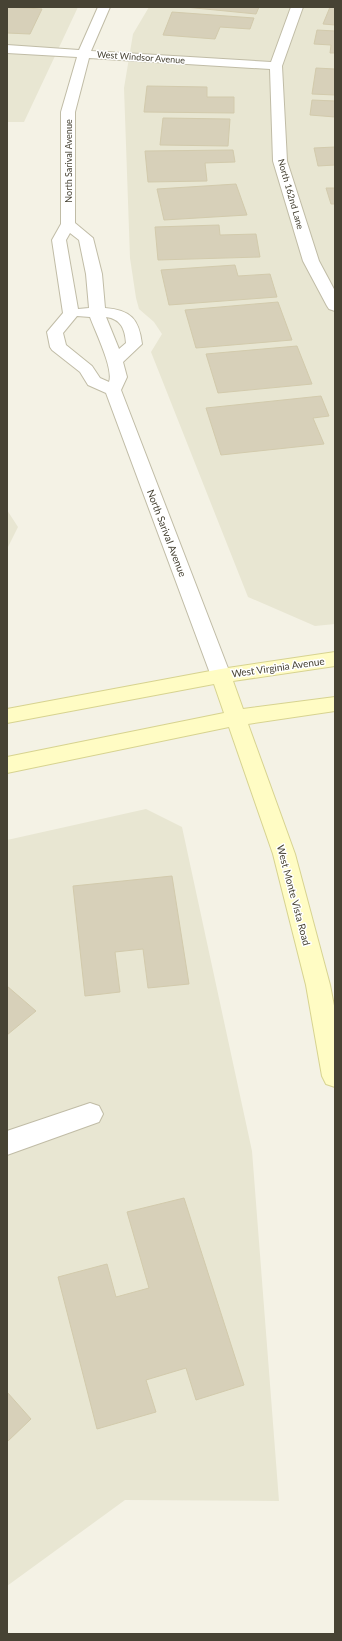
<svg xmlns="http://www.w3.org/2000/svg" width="342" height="1641" font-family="Lato,sans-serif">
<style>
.residential{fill:#e8e6d2}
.building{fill:#d7d0b9;stroke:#d2caac}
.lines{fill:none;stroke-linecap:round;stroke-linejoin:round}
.street-casing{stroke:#c0bca6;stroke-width:2}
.secondary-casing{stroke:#d7d390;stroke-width:2}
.street{fill:#fff;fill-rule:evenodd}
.secondary{fill:#fffcc4;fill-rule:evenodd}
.labels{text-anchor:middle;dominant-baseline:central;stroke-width:3;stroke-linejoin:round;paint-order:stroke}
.far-street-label{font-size:9px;fill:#474334;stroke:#fff}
.street-label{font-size:10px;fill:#474334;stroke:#fff}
</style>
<rect width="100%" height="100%" fill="#f4f2e5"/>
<path class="residential" d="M7,7H78L24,122H7Z
M149,7H335V624L315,626L248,597L151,352L162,334L154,322L139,309L136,298L130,258L124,88L133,34Z
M7,510L18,527L7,549Z
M146,809L182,827L252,1151L279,1501L125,1500L7,1586V840Z"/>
<path class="building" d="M7,7L42,9L30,34L7,33Z
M185,7H259L256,14Z
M330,7H335V25L323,24Z
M172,12L254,18L250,29L220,27L215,39L163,35Z
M317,30L335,31V53H330L331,45L314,44Z
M316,68L335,69V95L312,94Z
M147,86L207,87V97H234V113L144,112Z
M312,100L335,101V117L310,115Z
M163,118L230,119L228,146L160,145Z
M335,147V165L318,166L314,148Z
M233,150L235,162L205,163L207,181L148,182L145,151Z
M236,184L247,215L164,220L157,189Z
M326,188H335V204H331Z
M219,225L220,235L256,234L260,257L158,260L155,227Z
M235,265L238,276L270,274L277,297L169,305L161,270Z
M278,302L292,340L196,348L185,310Z
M297,346L312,384L218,393L206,354Z
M321,396L329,416L313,418L324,444L221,455L206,408Z
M172,876L189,984L148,988L143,949L115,952L120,992L85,996L73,886Z
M7,986L36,1011L7,1035Z
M184,1198L244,1385L196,1400L186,1368L146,1380L156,1412L97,1429L58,1277L107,1264L116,1297L149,1288L127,1212Z
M7,1392L31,1419L7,1442Z"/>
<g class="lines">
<defs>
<path id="street" d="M98,7H110L91,51L271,62L291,7H303L282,66L287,161L319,261L335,291V311L329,309L327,306L303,261L273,161L270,69L89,58L75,112V223L93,238L102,274L105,308C131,310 139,319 142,344L123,362L127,377L121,390L231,676L228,681L221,683L214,681L211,676L106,393L88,385L80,372L52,350L50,347L47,332L63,313L52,240L61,224V112L77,57L7,53V45L79,50ZM70,233L79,240L86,274L89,308L78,309L66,240ZM77,316L90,317C95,331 114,369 109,382L100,378L92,366L66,345L63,333ZM106,317C121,319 125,329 126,343L119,349Z
M90,1103L99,1106L103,1114L99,1122L7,1155V1131Z"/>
<path id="secondary" d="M335,652V666L233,681L243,709L335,697V711L248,724L295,854L330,985L335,1011V1087L326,1084L322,1076L306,985L273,854L229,727L7,773V757L224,713L214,684L7,723V709L221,669Z"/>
</defs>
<use href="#street" class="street-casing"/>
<use href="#secondary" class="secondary-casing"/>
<use href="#street" class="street"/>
<use href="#secondary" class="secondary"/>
</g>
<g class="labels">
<g class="far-street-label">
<text transform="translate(141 57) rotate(4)">West Windsor Avenue</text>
<text transform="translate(68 161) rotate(-90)">North Sarival Avenue</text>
<text transform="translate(291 194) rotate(74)">North 162nd Lane</text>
</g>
<g class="street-label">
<text transform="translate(167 533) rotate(69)">North Sarival Avenue</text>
<text transform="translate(278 667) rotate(-8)">West Virginia Avenue</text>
<text transform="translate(294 895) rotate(75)">West Monte Vista Road</text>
</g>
</g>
<rect width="342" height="1641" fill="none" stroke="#474334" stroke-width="16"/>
</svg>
